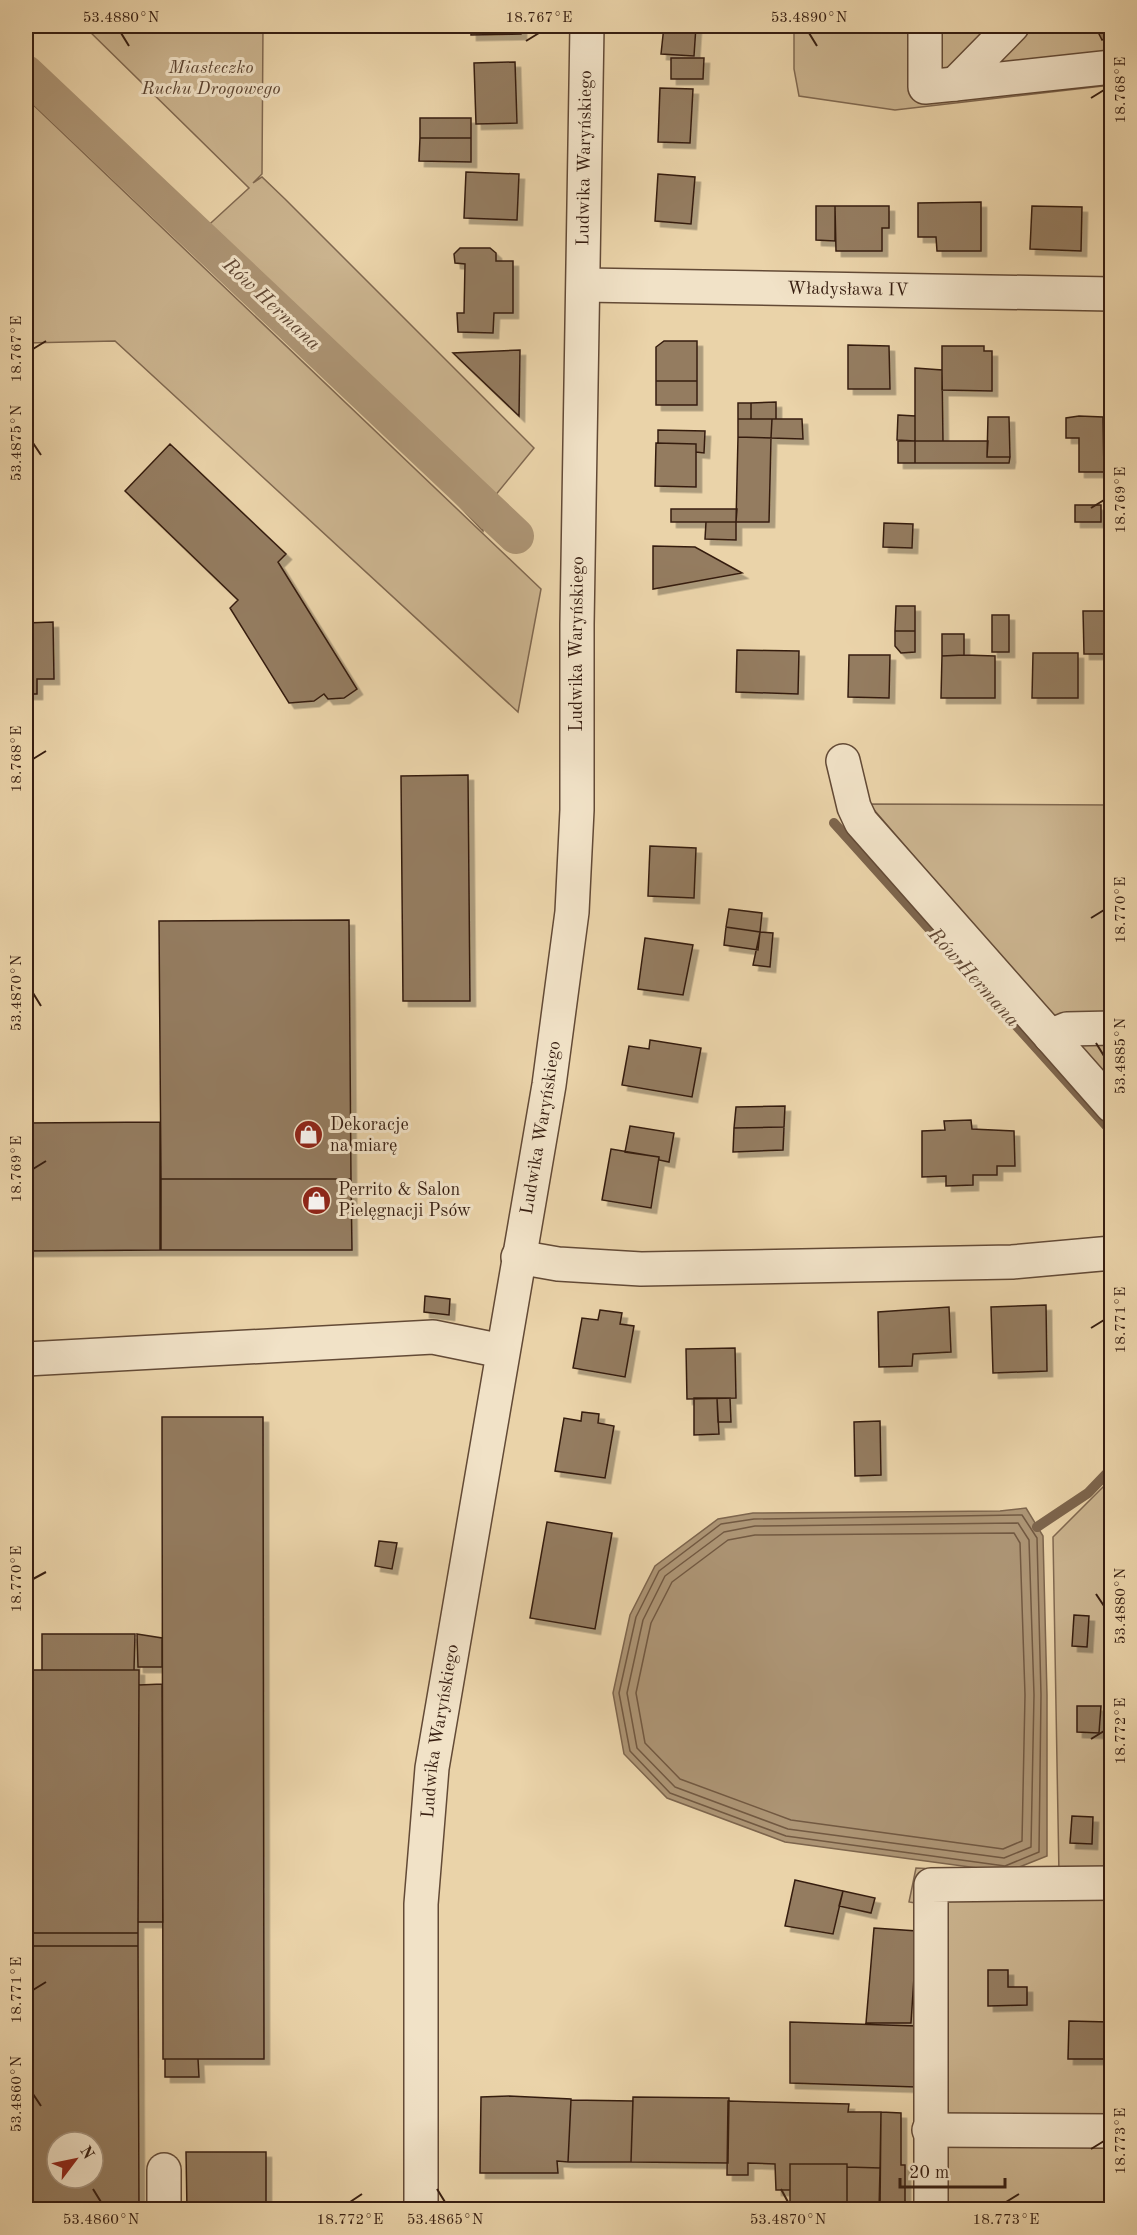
<svg xmlns="http://www.w3.org/2000/svg" width="1137" height="2235" font-family="'Old Standard TT',serif">
<style>
.green{fill:#cbb48f;stroke:#806850;stroke-width:1.5}
.water{fill:#ad9575;stroke:#7d654d;stroke-width:1.5}
.lines{fill:none;stroke-linecap:round;stroke-linejoin:round}
.shore{stroke:#725942;stroke-width:1.5}
.stream{stroke:#7d654d;stroke-width:10}
.canal{stroke:#ad9575;stroke-width:36}
.building{fill:#947c60;stroke:#361d10;stroke-width:1.5;fill-rule:evenodd;filter:url(#shadow)}
.minor-casing{stroke:#634a36;stroke-width:36}
.minor{stroke:#f1e2c7;stroke-width:33}
.ticks{fill:none;stroke:#361d10;stroke-width:2}
.labels{text-anchor:middle;dominant-baseline:central;stroke-width:6;stroke-linejoin:round;paint-order:stroke}
.park-label{font-size:18px;font-style:italic;fill:#5b4330;stroke:#f1e2c7}
.street-label{font-size:18px;fill:#361d10;stroke:#f1e2c7}
.poi-label{font-size:18px;fill:#361d10;stroke:#f1e2c7;text-anchor:start}
.water-label{font-size:20px;font-style:italic;fill:#604733;stroke:#f1e2c7}
.neatline{fill:none;stroke:#361d10;stroke-width:2}
.ticks-label{font-size:15px;text-anchor:middle;fill:#361d10}
</style>
<defs>
<filter id="shadow"><feDropShadow dx="5.5" dy="5.5" stdDeviation="0" flood-color="#0004"/></filter>
</defs>
<rect width="100%" height="100%" fill="#ead3a9"/>
<filter id="stains"><feTurbulence type="fractalNoise" baseFrequency=".00333" numOctaves="4"/><feColorMatrix values="0 0 0 0 .2 0 0 0 0 .09 0 0 0 0 .02 0 0 0 .5 -.17"/></filter>
<radialGradient id="worn" r=".72"><stop offset=".6" stop-color="#630" stop-opacity="0"/><stop offset="1" stop-color="#630" stop-opacity=".3"/></radialGradient>
<path class="green" d="M84,26H263L262,174L253,183L262,177L285,199L534,448L485,508L483,531L201,232L249,188Z
M794,26H1111V85L895,110L799,96L794,69Z
M26,98L541,589L518,712L115,341L26,343Z
M869,804L1111,805V1085Z
M1111,1479V2209H920L915,1903L909,1902L916,1868L1059,1875L1053,1537Z"/>
<path class="water" d="M1026,1508L1043,1536L1047,1695V1856L1007,1872L785,1842L667,1798L624,1754L613,1693L630,1615L655,1566L718,1519L753,1513L1000,1511Z"/>
<g class="lines">
<path class="shore" d="M1022,1515L1037,1538L1041,1695L1039,1852L1005,1866L786,1836L670,1793L630,1751L619,1693L636,1617L659,1571L721,1524L754,1519Z
M1018,1523L1029,1540L1034,1695L1031,1847L1004,1858L788,1829L675,1787L637,1748L627,1693L643,1620L665,1576L724,1532L755,1526Z
M1014,1533L1020,1543L1025,1695L1022,1841L1003,1849L791,1820L680,1779L645,1743L636,1693L651,1623L672,1582L728,1540L755,1535Z"/>
<path class="stream" d="M834,823L1112,1132
M1037,1527L1088,1493L1112,1468"/>
<path class="canal" d="M26,73L516,536"/>
</g>
<path class="building" d="M471,26H521V34L471,35Z
M664,26H696L694,56L661,54Z
M1095,26H1112V35L1102,40Z
M671,58H704L703,79H671Z
M515,62L517,123L476,124L474,63Z
M660,88L693,89L690,143L658,142Z
M420,118H471V138H420Z
M420,138H471V162L419,161Z
M466,172L519,174L517,220L464,218Z
M658,174L695,177L691,224L655,221Z
M981,202V251H937L936,237H918V203Z
M816,206H835V241L816,240Z
M835,206H889V228H882V251H836Z
M1032,206L1082,207L1081,251L1030,249Z
M460,248H490L496,253V261H513V313H494L493,333L458,332L457,313H464L465,264L455,263L454,254Z
M664,341H697V381H656V347Z
M848,345L889,346L890,389H848Z
M942,346H984V351H992V391L942,390Z
M520,350L519,416L453,353Z
M915,368L942,370L943,441H915Z
M656,381H697V405H656Z
M776,402V419H751V403Z
M738,403H751V419H738Z
M898,415L915,416V441L897,440Z
M1079,416L1103,417L1104,472H1079V438H1066V418Z
M988,417H1009L1010,457H987Z
M1103,417H1112V460H1104Z
M738,419H772L771,438L738,437Z
M772,419H802L803,439L771,438Z
M658,430L705,431L704,453L696,452V444L658,443Z
M738,437L771,438L769,522H736Z
M898,441H915V463H898Z
M915,441H988L987,457H1010L1009,463H915Z
M656,443L696,444V487L655,486Z
M170,444L286,554L278,562L357,689L344,698L328,699L324,694L314,701L289,703L230,608L238,600L125,491Z
M1075,505H1101V522H1075Z
M671,509H737L736,522H671Z
M706,522H736V540L705,539Z
M884,523L913,524L912,548L883,547Z
M653,546L695,547L742,573L653,589Z
M896,606H915V631H895Z
M1083,611H1104V654H1084Z
M992,615H1009V652H992Z
M53,622L54,679H37V694H26V623Z
M895,631H915V652L901,653L895,646Z
M942,634H964V655L942,656Z
M737,650L799,651L798,694L736,692Z
M1033,653H1078V698H1032Z
M849,655H890L889,698L848,697Z
M964,655L995,656V698H941L942,656Z
M468,775L470,1001H403L401,776Z
M650,846L696,848L694,898L648,896Z
M729,909L762,913L760,932L726,927Z
M349,920L351,1179H161L159,921Z
M726,927L760,932L758,950L724,945Z
M760,932L773,933L770,967L753,965Z
M645,938L693,945L683,995L638,989Z
M650,1040L701,1048L692,1097L622,1085L629,1046L649,1049Z
M785,1106L784,1127L734,1128L736,1107Z
M971,1120L972,1129L1014,1131L1015,1166H997V1175H973V1185L946,1186V1176L922,1177V1131L945,1130L944,1121Z
M160,1122V1250L26,1251V1123Z
M630,1126L674,1133L669,1162L659,1160V1157L625,1152Z
M784,1127L783,1150L733,1152L734,1128Z
M611,1149L659,1157L651,1208L602,1200Z
M161,1179H351L352,1250H161Z
M425,1296L450,1299L449,1315L424,1312Z
M1046,1305L1047,1371L993,1373L991,1307Z
M949,1307L951,1352L913,1354L912,1366L879,1367L878,1312Z
M600,1310L622,1313L620,1324L634,1326L625,1377L573,1368L582,1318L598,1320Z
M735,1348L736,1398L687,1399L686,1349Z
M694,1398H717L719,1434L694,1435Z
M717,1398H730L731,1422H718Z
M582,1412L599,1414L598,1423L614,1426L605,1478L555,1471L564,1418L581,1421Z
M162,1417H263L264,2059H163Z
M880,1421L881,1475L855,1476L854,1422Z
M547,1522L612,1533L595,1629L530,1618Z
M379,1541L397,1543L392,1569L375,1566Z
M1074,1615L1089,1616L1087,1647L1072,1646Z
M42,1634H135L134,1670H42Z
M137,1634L162,1638V1667H138Z
M26,1670H139L138,1933H26Z
M162,1684L163,1922H138L139,1685Z
M1077,1706H1101L1099,1733L1077,1732Z
M1072,1816L1093,1817L1092,1844L1070,1843Z
M795,1880L843,1891L833,1934L785,1926Z
M843,1891L875,1898L871,1913L839,1906Z
M874,1928L917,1931L911,2023H866Z
M26,1933H138V1946H26Z
M26,1946H138L139,2210H26ZM57,2142H93V2178H57Z
M988,1970H1008V1987H1027V2005L988,2006Z
M1069,2021L1109,2022V2059H1068Z
M790,2022L917,2026V2087L790,2083Z
M165,2059H198L199,2077H165Z
M509,2096L571,2099L568,2162L557,2161L558,2173H480L481,2097Z
M633,2097L729,2098L728,2163L631,2162Z
M571,2100L633,2101L631,2162H568Z
M728,2101L849,2104L848,2112H881L880,2168L847,2167V2164H790V2190H776L775,2164L748,2163V2175H727Z
M881,2112L901,2113V2165H905V2210H880Z
M186,2152H266V2210H187Z
M790,2164H847V2210H790Z
M847,2167L880,2168L879,2210H847Z"/>
<g class="lines">
<defs>
<g id="minor">
<path d="M925,26V87L955,84"/>
<path d="M1012,26L955,84L1112,67"/>
<path id="s1" d="M584,285L1112,294"/>
<path d="M843,761L854,807L861,822L1112,1106"/>
<path d="M1050,1036L1067,1029L1112,1028"/>
<path d="M518,1257L558,1264L641,1269L1012,1262L1112,1253"/>
<path d="M26,1359L433,1337L502,1351"/>
<path d="M929,2130L1112,2131"/>
<path d="M164,2210V2170"/>
<path id="s2" d="M421,2210V1904L432,1768L549,1085L572,912L577,810V624L587,26"/>
<path d="M931,2210V1885L1112,1883"/>
</g>
</defs>
<use href="#minor" class="minor-casing"/>
<use href="#minor" class="minor"/>
</g>
<path class="ticks" d="M121,33L129,46M809,33L817,46M526,41L539,33M1091,98L1104,90M33,349L46,341M33,443L41,455M1091,508L1104,500M33,759L46,751M1091,918L1104,910M33,993L41,1006M1096,1043L1104,1056M33,1169L46,1161M1091,1328L1104,1320M33,1579L46,1572M1096,1594L1104,1606M1091,1739L1104,1731M33,1990L46,1982M33,2094L41,2106M1091,2149L1104,2141M93,2189L101,2202M437,2189L445,2202M781,2189L788,2202M350,2202L362,2194M1006,2202L1019,2194"/>
<defs>
<symbol id="shop-disc" viewBox="-11 -11 22 22"><circle r="9.5" fill="#8f2418" stroke="#f1e2c7"/><path d="M-5-2.5h2.3a2.7 3.5 0 0 1 5.4 0H5L5.5 6h-11ZM-1.5-2.5h3a1.5 2.3 0 0 0-3 0Z" fill="#fff"/></symbol>
</defs>
<g fill-rule="evenodd">
<use href="#shop-disc" x="292" y="1118" width="33" height="33"/>
<use href="#shop-disc" x="300" y="1184" width="33" height="33"/>
</g>
<g class="labels">
<g class="park-label">
<text x="211" y="68">Miasteczko<tspan x="211" dy="21">Ruchu Drogowego</tspan></text>
</g>
<g class="street-label">
<text stroke="none"><textPath href="#s2" startOffset="2064">Ludwika Waryńskiego</textPath></text>
<text stroke="none"><textPath href="#s1" startOffset="264">Władysława IV</textPath></text>
<text stroke="none"><textPath href="#s2" startOffset="1578">Ludwika Waryńskiego</textPath></text>
<text stroke="none"><textPath href="#s2" startOffset="1092">Ludwika Waryńskiego</textPath></text>
<text stroke="none"><textPath href="#s2" startOffset="480">Ludwika Waryńskiego</textPath></text>
</g>
<g class="poi-label">
<text x="330" y="1125">Dekoracje<tspan x="330" dy="21">na miarę</tspan></text>
<text x="338" y="1190">Perrito &amp; Salon<tspan x="338" dy="21">Pielęgnacji Psów</tspan></text>
</g>
<g class="water-label">
<text transform="translate(271 305) rotate(43)">Rów Hermana</text>
<text transform="translate(973 978) rotate(48)">Rów Hermana</text>
</g>
</g>
<rect width="1137" height="2235" fill="none" stroke="#ead3a9" stroke-width="66"/>
<g transform="translate(75 2160) rotate(58)"><circle r="28" fill="#f1e2c7" stroke="#a6937e" stroke-width="1.5"/>
<path d="M0-4.5L10 22L0 15L-10 22Z" fill="#8f2418"/>
<text y="-9" font-size="16" font-weight="bold" text-anchor="middle" fill="#361d10">N</text>
</g>
<path d="M900 2178v9h105v-9" fill="none" stroke="#361d10" stroke-width="3"/>
<text x="909" y="2178" font-size="18" fill="#361d10" stroke="#f1e2c7" stroke-width="4.5" paint-order="stroke">20 m</text>
<rect x="33" y="33" width="1071" height="2169" class="neatline"/>
<g class="ticks-label">
<text x="121" y="22">53.4880°N</text>
<text x="539" y="22">18.767°E</text>
<text x="809" y="22">53.4890°N</text>
<text transform="translate(1120 90) rotate(-90)" y="5">18.768°E</text>
<text transform="translate(16 349) rotate(-90)" y="5">18.767°E</text>
<text transform="translate(16 443) rotate(-90)" y="5">53.4875°N</text>
<text transform="translate(1120 500) rotate(-90)" y="5">18.769°E</text>
<text transform="translate(16 759) rotate(-90)" y="5">18.768°E</text>
<text transform="translate(1120 910) rotate(-90)" y="5">18.770°E</text>
<text transform="translate(16 993) rotate(-90)" y="5">53.4870°N</text>
<text transform="translate(1120 1056) rotate(-90)" y="5">53.4885°N</text>
<text transform="translate(16 1169) rotate(-90)" y="5">18.769°E</text>
<text transform="translate(1120 1320) rotate(-90)" y="5">18.771°E</text>
<text transform="translate(16 1579) rotate(-90)" y="5">18.770°E</text>
<text transform="translate(1120 1606) rotate(-90)" y="5">53.4880°N</text>
<text transform="translate(1120 1731) rotate(-90)" y="5">18.772°E</text>
<text transform="translate(16 1990) rotate(-90)" y="5">18.771°E</text>
<text transform="translate(16 2094) rotate(-90)" y="5">53.4860°N</text>
<text transform="translate(1120 2141) rotate(-90)" y="5">18.773°E</text>
<text x="101" y="2224">53.4860°N</text>
<text x="350" y="2224">18.772°E</text>
<text x="445" y="2224">53.4865°N</text>
<text x="788" y="2224">53.4870°N</text>
<text x="1006" y="2224">18.773°E</text>
</g>
<rect width="100%" height="100%" filter="url(#stains)"/>
<rect width="100%" height="100%" fill="url(#worn)"/>
</svg>
